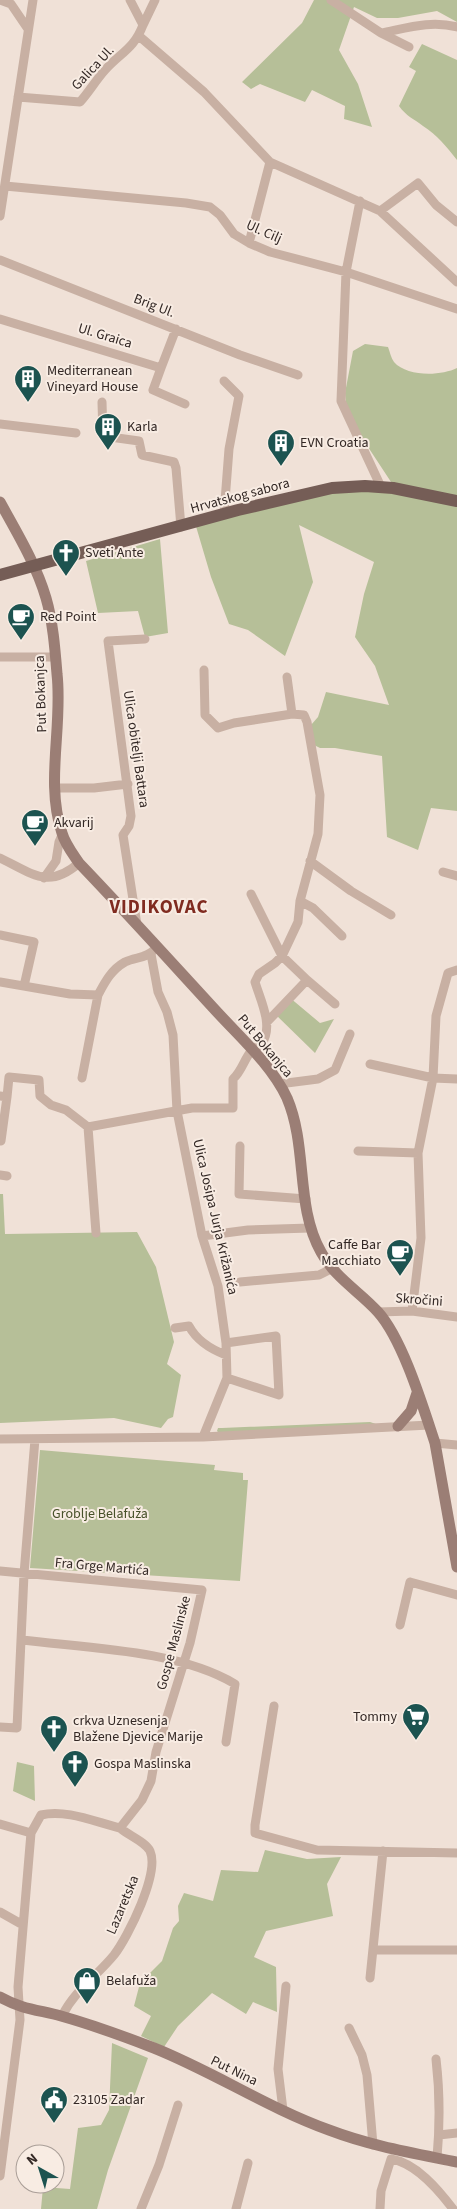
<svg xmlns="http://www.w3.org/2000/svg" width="457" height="2209" font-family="'Source Sans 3',sans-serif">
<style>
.green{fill:#b6bf98}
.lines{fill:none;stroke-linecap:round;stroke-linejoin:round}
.minor{stroke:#c8b0a3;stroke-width:9}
.secondary{stroke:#9b7e75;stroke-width:11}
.primary{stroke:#755d56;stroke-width:12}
.labels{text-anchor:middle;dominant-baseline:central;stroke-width:4;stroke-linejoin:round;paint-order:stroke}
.street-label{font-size:14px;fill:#332825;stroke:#f8ece3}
.poi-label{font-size:14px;fill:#332825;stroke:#f8ece3;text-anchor:start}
.park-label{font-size:14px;fill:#475129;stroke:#f8ece3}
.district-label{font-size:19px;font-weight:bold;letter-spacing:1px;fill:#802b20;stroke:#f8ece3}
</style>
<rect width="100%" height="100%" fill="#f0e1d7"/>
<path class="green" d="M314,0H457V22L437,11L398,18H377L354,7L339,50L358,84L372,127L344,119L345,106L312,90L305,102L260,84L251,89L242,82L302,23Z
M422,44L457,60V160C447,147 437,135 423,126C414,119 406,116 399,106L416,71L409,67Z
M365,344L388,347C390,352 391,358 394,362C407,377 441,376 457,368V811L431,808L418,850L387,837L382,756L335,748H320L314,745L311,725L318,717L326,692L389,705L375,666L355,637L364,594L374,562L299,525L313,582L285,656L248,630L229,624L211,577L195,523L332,488L393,485L347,415L345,393L353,351Z
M160,539L168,633L145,637L138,611L98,613L86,561Z
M289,997L320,1023L334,1019L315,1053L274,1013Z
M0,1194H3L5,1234L137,1232L156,1267L174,1342L167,1364L181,1375L173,1417L168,1419L161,1428L114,1418L0,1423Z
M370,1422L376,1424L219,1433L217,1431L218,1428H222Z
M40,1450L215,1465L214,1470L243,1473V1480H248L240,1581L30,1568Z
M17,1762L34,1766L35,1801L13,1791Z
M265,1850L307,1859L341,1857L327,1884L333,1916L266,1931L254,1957L276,1967L277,2012L253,2002L246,2014L212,1993L178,2026L164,2047L141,2036L151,2016L134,2006L140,1983L162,1961L173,1928L179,1921L178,1906L184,1893L213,1901L221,1870L258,1872Z
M112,2043L148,2058L108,2170L97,2209H41L43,2187L70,2189L78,2128L101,2125L109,2110Z"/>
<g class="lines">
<path class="minor" d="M0,0L11,4L28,29
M331,0L381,33L409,47
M143,25L155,0
M381,33C407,28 431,20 457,27
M139,36L204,92L270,162L380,211L457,282
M18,97L80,102C89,92 96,80 105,70C120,53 134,49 143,25L130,0
M5,186L186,203L210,207L220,215L234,234L249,243L270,252L346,272L457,309
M360,201L346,272L341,401L381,487
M380,211L418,183L436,205L457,222
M0,216L33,0
M249,243L270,162
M0,260L240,355L298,375
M0,319L161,368L176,329
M161,368L153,390L185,404
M102,402L103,436L139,441L142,455L174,462L176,468L181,527
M0,424L76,433
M224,514L229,449L239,396L224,381
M0,657H55
M204,670L205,715L218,728L234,723L292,714
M56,788H94L128,784
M0,858C32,873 48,890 79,863
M310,861L351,891L391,915
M443,872L457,876
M44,878L56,861L59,842L62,835
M251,894L282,956L307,980L267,1022
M300,901L313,908L342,936
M137,925L123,835L129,826L131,816L108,641L145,639
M0,935L34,942L24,986
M151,954L158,992L167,1012L173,1035L177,1111L202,1236L218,1286L226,1343L227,1378L203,1437
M307,980L335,1004
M0,982L70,994L98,995C105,982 111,970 125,962C135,957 147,958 154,950
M370,1064L433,1078L457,1079
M82,1078L98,995
M279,1084L318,1079L335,1070L350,1034
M0,1096L7,1097L9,1077L39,1080L40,1096L51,1105L66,1110L88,1127
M1,1141L7,1097
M240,1146L239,1194L306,1199
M358,1151L418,1153
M0,1175L7,1176
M96,1233L88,1127L192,1108H233V1079C242,1071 244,1059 252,1050C255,1047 259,1046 262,1043C274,1026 260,999 255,982L259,974L275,963L282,956L298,922L300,901L318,834L320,795L307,722L304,715L292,714L287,677
M202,1236L248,1230L310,1228
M240,1282L319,1275L331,1269
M412,1311L421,1238L418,1153L433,1078L436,1016L448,973L457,970
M378,1312L412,1311L457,1317
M175,1328L189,1326C197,1341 210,1349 226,1355
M226,1343L276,1336L279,1395L227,1378
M0,1439L203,1437L429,1425
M435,1443L457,1445
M0,1571L202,1590L190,1643L156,1752L151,1781L142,1800L120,1828C95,1822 66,1809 41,1815L31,1833L18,1987L20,2020L0,2176
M400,1625L410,1582L457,1595
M22,1640C88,1648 178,1650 235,1684L226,1742
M274,1706L255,1825V1833L317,1850L457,1853
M0,1727L17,1728L24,1574L35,1439
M0,1824L31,1833
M0,1912L23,1925
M374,1950H457
M370,1978L383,1851
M62,2016C75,1990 96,1977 114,1955C128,1937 160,1873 150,1851C146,1842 128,1835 120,1828
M349,2028L362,2055L367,2075L373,2145
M436,2059C440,2093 440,2124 437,2158
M283,2110L278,2069L286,1986
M439,2135L457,2133
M141,2209L159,2165L178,2105
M236,2209L248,2163
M380,2209L381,2191L391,2159C416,2163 438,2189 453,2209"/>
<path class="secondary" d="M0,502C17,533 36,564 46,598C53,622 55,649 57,674C63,726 45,783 62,833C65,844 73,854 79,863C126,912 172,963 218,1013C242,1039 272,1066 287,1098C308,1147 295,1206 321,1252C335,1278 359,1291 378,1312C403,1340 423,1407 435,1443L457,1567
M398,1426L411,1411L417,1393
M0,1997C21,2009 39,2010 61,2016C93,2025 123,2036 154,2048C214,2072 268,2108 329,2130C371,2146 413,2153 457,2162"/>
<path class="primary" d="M0,575L238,510L332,488L365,486L393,488L457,501"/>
</g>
<defs>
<symbol id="building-pin" viewBox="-11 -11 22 30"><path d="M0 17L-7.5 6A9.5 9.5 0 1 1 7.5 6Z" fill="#1c5350" stroke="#f8ece3"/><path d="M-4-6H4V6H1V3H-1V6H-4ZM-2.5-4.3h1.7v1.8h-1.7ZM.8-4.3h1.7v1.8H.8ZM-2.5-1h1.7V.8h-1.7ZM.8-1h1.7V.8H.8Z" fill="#fff"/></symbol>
<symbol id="church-pin" viewBox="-11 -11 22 30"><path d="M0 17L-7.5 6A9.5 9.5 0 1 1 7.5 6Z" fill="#1c5350" stroke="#f8ece3"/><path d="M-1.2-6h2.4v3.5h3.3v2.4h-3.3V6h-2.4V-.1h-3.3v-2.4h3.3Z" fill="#fff"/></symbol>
<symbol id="cafe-pin" viewBox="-11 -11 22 30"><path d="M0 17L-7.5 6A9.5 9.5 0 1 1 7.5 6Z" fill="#1c5350" stroke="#f8ece3"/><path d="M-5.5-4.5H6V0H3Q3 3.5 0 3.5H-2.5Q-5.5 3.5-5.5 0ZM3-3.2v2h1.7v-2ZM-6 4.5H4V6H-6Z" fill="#fff"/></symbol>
<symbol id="supermarket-pin" viewBox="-11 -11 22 30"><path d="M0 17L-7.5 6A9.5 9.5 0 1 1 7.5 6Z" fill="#1c5350" stroke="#f8ece3"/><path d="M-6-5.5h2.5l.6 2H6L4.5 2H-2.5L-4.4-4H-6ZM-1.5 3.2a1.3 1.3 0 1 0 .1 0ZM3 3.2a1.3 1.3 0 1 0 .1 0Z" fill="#fff"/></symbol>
<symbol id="shop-pin" viewBox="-11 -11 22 30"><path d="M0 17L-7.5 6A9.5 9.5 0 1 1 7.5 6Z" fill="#1c5350" stroke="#f8ece3"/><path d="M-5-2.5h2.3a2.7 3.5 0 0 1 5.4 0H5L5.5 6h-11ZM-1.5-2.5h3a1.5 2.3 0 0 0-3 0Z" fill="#fff"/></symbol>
<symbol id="civic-pin" viewBox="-11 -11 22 30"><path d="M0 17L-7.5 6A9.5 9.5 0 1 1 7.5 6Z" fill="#1c5350" stroke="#f8ece3"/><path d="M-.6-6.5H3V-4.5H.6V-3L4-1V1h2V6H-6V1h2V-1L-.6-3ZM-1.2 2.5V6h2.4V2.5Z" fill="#fff"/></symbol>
</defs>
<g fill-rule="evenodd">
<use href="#building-pin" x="12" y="363" width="32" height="43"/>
<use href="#building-pin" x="92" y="411" width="32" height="43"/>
<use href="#building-pin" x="265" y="427" width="32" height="43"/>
<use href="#church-pin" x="50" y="537" width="32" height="43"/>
<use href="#cafe-pin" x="5" y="601" width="32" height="43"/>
<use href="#cafe-pin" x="19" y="807" width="32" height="43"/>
<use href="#cafe-pin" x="384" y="1237" width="32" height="43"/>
<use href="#supermarket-pin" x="400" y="1701" width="32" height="43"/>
<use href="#church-pin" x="38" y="1713" width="32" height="43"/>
<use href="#church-pin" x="59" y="1748" width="32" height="43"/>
<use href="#shop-pin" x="71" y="1965" width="32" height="43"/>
<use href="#civic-pin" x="38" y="2084" width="32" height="43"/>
</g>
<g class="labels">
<g class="street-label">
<text transform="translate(93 68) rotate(-47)">Galica Ul.</text>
<text transform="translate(264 232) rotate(24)">Ul. Cilj</text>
<text transform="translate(154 306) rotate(21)">Brig Ul.</text>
<text transform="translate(105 336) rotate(17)">Ul. Graica</text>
<text transform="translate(240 496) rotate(-15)">Hrvatskog sabora</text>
<text transform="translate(41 694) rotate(-92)">Put Bokanjca</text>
<text transform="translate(136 749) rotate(82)">Ulica obitelji Battara</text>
<text transform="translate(265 1046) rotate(50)">Put Bokanjca</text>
<text transform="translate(215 1217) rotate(77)">Ulica Josipa Jurja Križanića</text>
<text transform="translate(419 1300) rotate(4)">Skročini</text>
<text transform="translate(102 1567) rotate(5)">Fra Grge Martića</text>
<text transform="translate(174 1643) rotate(-75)">Gospe Maslinske</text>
<text transform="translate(123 1905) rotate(-67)">Lazaretska</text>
<text transform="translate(234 2071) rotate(26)">Put Nina</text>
</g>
<g class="poi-label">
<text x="47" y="371">Mediterranean<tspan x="47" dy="16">Vineyard House</tspan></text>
<text x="127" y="427">Karla</text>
<text x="300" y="443">EVN Croatia</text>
<text x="85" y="553">Sveti Ante</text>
<text x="40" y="617">Red Point</text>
<text x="54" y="823">Akvarij</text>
<text x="381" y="1245" text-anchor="end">Caffe Bar<tspan x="381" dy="16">Macchiato</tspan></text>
<text x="397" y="1717" text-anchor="end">Tommy</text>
<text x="73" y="1721">crkva Uznesenja<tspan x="73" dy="16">Blažene Djevice Marije</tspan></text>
<text x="94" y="1764">Gospa Maslinska</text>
<text x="106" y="1981">Belafuža</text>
<text x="73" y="2100">23105 Zadar</text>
</g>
<g class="park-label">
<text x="100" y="1514">Groblje Belafuža</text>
</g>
<g class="district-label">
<text x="159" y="907">VIDIKOVAC</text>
</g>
</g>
<g transform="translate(40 2169) rotate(321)"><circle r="24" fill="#f8ece3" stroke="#a99e97"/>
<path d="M0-4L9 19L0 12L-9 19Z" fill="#1c5350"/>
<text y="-8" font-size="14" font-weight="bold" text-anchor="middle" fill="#332825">N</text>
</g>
</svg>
